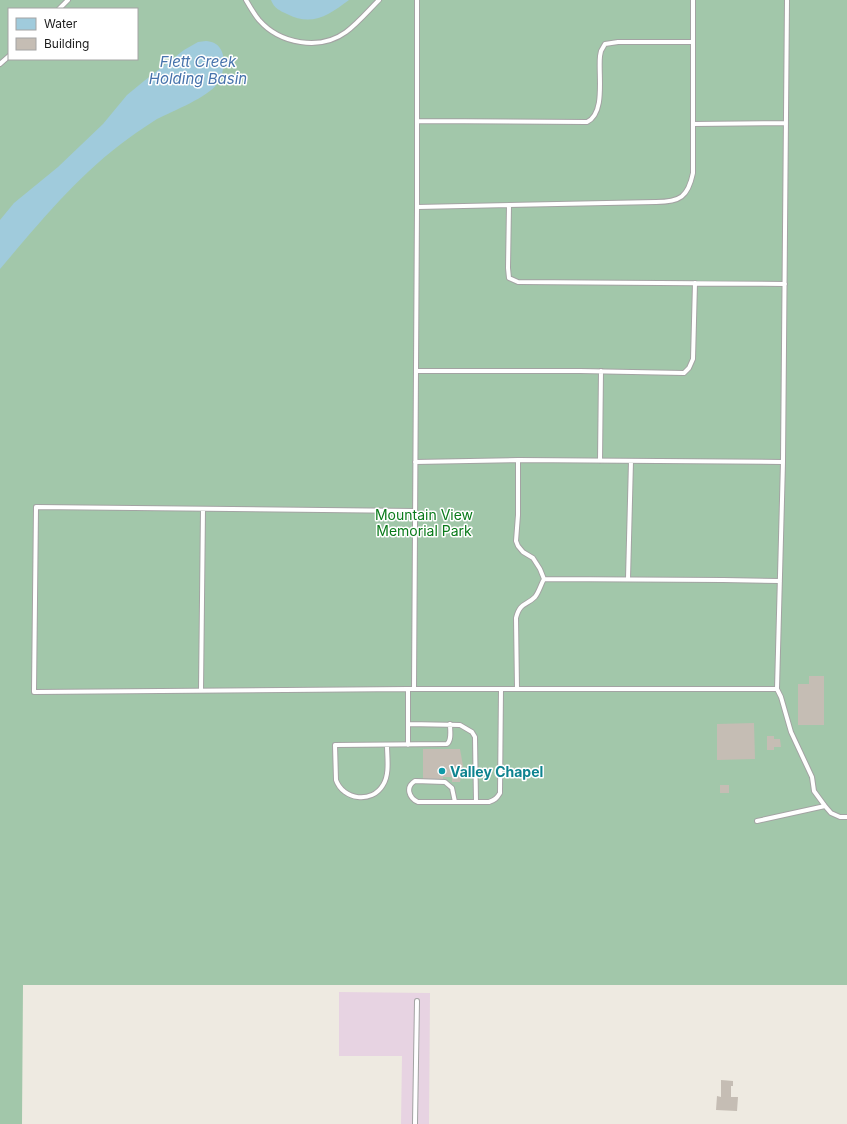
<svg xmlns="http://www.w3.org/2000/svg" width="847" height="1124" font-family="Inter,sans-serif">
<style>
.industrial{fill:#e7d3e2}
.cemetery{fill:#a2c7aa;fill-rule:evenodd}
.water{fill:#a0cbdc}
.building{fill:#c5bdb4}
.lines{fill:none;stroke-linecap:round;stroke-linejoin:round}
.service-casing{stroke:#a3a3a3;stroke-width:6}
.service{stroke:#fff;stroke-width:4}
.culture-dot{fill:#0f9aa8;stroke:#fff;stroke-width:1.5}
.labels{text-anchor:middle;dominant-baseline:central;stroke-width:3;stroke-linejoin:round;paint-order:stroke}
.park-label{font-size:14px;fill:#097a1a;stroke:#fff}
.culture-label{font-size:14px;font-weight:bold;fill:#0d838f;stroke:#fff;text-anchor:start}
.water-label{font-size:15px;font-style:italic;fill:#4773ac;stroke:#fff}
</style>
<rect width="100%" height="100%" fill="#eeeae1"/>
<path class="industrial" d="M339,992L430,993L429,1124H401L402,1056H339Z"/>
<path class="cemetery" d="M0,0H847V985H23L22,1124H0ZM9,9H137V59H9Z"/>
<path class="water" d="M271,0H349C329,15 312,27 287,14C280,11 274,8 271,0Z
M206,41C228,42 227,70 217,84C208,97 173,111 157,119C148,125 138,131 129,138C79,174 40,222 0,269V220L14,203L58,167L103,124L127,95L144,81L184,50L198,42Z"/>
<path class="building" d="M809,676H824V725H798V684H809Z
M754,723L755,759L717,760V724Z
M767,736H774V739H780L781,747H774V750H767Z
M423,749H460L463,766L460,782H452V777H443V783H423Z
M720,785H729V793H720Z
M721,1080L733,1081V1086H731V1097H738L737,1111L716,1110L717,1096L721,1097Z"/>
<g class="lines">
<defs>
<path id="service" d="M246,0C250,7 254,14 259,20C280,44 320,51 346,32C358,23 368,11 379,0
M59,9L68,0
M0,64L9,56
M417,121L587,122C606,113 598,75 600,56L601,51L605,44L618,42H693
M693,124L786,123
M509,205L508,268L509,278L518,282L785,284
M417,207L656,202C680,202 688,197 693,173V0
M416,371H580L684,373L689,368L693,359L695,283
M518,460V515L516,541L518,546L523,552L533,558L540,569L544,579
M600,461L601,371
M415,462L518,460L783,462
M415,511L36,507L34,692L408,689H777L783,462L787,0
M628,579L631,461
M408,689V745
M414,689L417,207V0
M517,689L516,618C520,602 526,606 535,597C539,592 541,584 544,579L723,580L780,581
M777,689L781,697L791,732L812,777L814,791L825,806L831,813L840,817H847
M201,690L203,509
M408,724L460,725L472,732L475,737L476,802
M387,745C387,757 390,774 383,785C372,804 343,800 336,780L335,745L447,744C452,740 450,731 450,724
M455,802L452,788L445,782L415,781C405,787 409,798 418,802H489C495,800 497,798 500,793L501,689
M757,821L825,806
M415,1124L417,1001"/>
</defs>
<use href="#service" class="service-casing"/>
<use href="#service" class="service"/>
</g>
<circle class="culture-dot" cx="442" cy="771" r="4"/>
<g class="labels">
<g class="park-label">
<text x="424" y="514">Mountain View<tspan x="424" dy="16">Memorial Park</tspan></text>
</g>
<g class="culture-label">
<text x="450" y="771">Valley Chapel</text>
</g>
<g class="water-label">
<text x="198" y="61">Flett Creek<tspan x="198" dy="17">Holding Basin</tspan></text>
</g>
</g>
<rect x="8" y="8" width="130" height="52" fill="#ffffff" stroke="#a4a4a4"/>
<rect x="16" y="18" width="20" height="12" fill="#a0cbdc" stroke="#a4a4a4"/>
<text x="44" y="28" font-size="12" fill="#1c1c1c">Water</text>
<rect x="16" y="38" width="20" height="12" fill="#c5bdb4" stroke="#a4a4a4"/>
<text x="44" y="48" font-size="12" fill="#1c1c1c">Building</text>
</svg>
